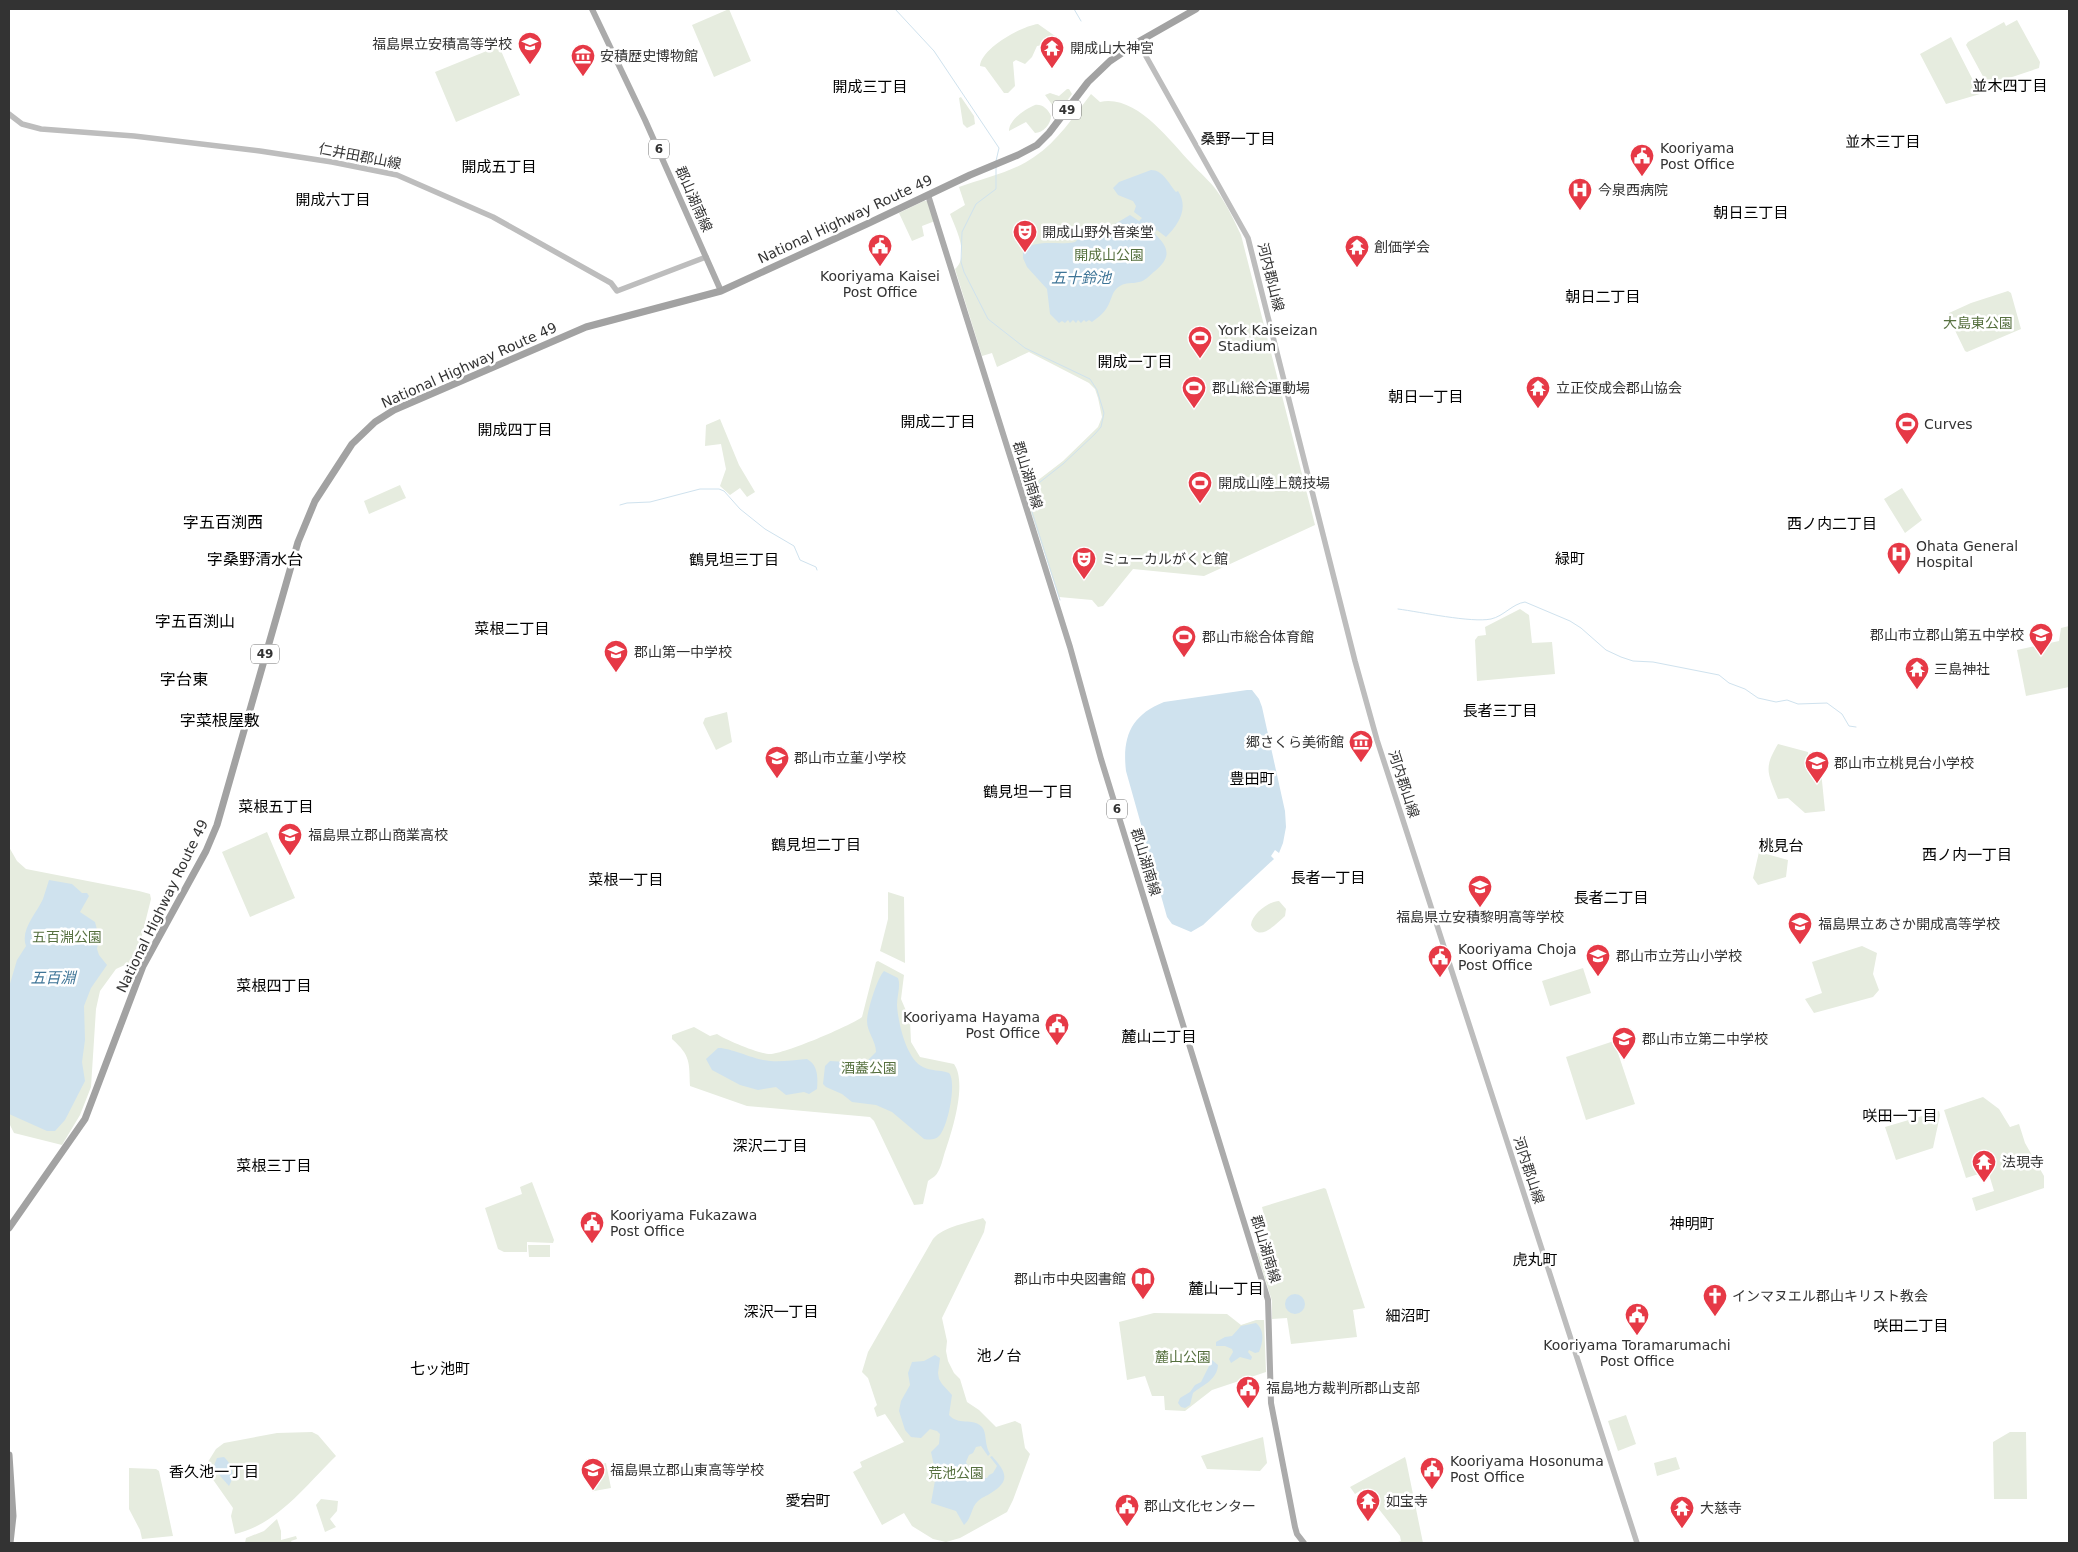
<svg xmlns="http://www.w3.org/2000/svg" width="2078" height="1552" font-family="'DejaVu Sans','Noto Sans JP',sans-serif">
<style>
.green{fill:#e6ecdf}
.water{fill:#cfe2ee}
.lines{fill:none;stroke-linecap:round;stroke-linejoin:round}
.stream{stroke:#cfe2ee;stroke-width:1}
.secondary{stroke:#bdbdbd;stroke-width:5.5}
.primary{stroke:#ababab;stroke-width:6}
.trunk{stroke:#a2a2a2;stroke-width:7}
.labels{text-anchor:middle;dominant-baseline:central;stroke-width:5;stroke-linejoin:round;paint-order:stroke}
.shield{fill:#fff;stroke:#707070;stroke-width:1}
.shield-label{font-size:12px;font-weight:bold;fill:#333}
.poi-label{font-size:14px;fill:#333;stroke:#fff;text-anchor:start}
.street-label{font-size:14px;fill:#333;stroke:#fff}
.park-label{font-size:14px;fill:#56703f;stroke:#fff}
.neighbourhood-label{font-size:15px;fill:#000;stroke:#fff}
.water-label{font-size:15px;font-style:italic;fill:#3f7597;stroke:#fff}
.quarter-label{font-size:16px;fill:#000;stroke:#fff}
</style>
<rect width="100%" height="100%" fill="#fff"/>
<path class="green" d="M729,9L751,61L714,77L692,25Z
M2017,20L2040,62L2039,68L1991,84L1986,82L1966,45L1968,42L2004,22L2006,26Z
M1038,24L1055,36V40L1049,44L1037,46L1032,57L1025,64L1016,60L1013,62L1015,86L1008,93H1004L985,67L980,66C981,49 1021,26 1038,24Z
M1951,37L1980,94L1946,104L1920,54Z
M499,46L520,95L456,122L435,72Z
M1067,89H1069L1072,94L1061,109L1056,110L1045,95L1050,93L1059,96Z
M1091,94L1100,102C1136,94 1169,140 1191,163C1200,173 1210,181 1217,191C1227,205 1234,220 1241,235L1315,525L1204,576L1133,569L1103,606L1098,607L1092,600L1059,597L1024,491L1063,461L1098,427L1102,417L1098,398L1095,389L1089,383L1029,352L997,367L992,353L982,356L955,269C970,256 956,229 950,214L965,205L959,187C984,178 1013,172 1034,157C1058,141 1073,117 1091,94Z
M961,97L974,116L975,124L967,128L963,124L959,98Z
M1035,105C1042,104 1048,109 1051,116C1051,124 1043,133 1035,133L1026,122L1009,131C1009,120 1025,109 1035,105Z
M924,201H928L935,221L922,226L924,236L912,241L899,213Z
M2008,291L2011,293L2021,329L1967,352L1965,351L1948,316L1949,313L1971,303Z
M720,419L739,465L755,492L747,497L740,488L730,495L720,486L726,469L721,444L705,446L706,425Z
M400,485L406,498L369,514L364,501Z
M1902,488L1922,520L1905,533L1884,499Z
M1520,609L1529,615L1532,643L1552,642L1555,674L1477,681L1475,640L1478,636L1486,635L1485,627Z
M2069,626V687L2026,696L2017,650L2059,641L2061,628Z
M727,712L732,742L716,750L703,723L705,718Z
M1778,744L1808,752L1811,772L1821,771L1825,811L1805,813L1788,798L1778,799C1768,773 1763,769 1778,744Z
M267,832L295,898L250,917L222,852Z
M9,847L17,861L26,869L139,891L150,894L151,899L137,955L131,962L116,969L100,991L96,1009L91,1087L80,1115L62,1145L14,1133L9,1123Z
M1759,852L1788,860L1786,877L1758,885L1753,878Z
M888,892L904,897L905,963L880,951L888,919Z
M1279,901L1286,909L1285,916C1276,924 1259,943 1251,925C1252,914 1269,901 1279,901Z
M1862,946L1877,953L1873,974L1879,990L1873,997L1814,1013L1805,999L1822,993L1812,962Z
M878,961L904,975L901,999L910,1020L911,1042L920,1057L954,1064C968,1084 951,1134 944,1155C942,1162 940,1171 935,1176C933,1178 930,1179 928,1181L923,1204L914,1205L874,1121L870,1117L747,1106L690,1086C689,1062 691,1056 672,1039V1035L694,1027L710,1036L717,1034C726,1040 759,1054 770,1054C784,1054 850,1026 862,1017L876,962Z
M1583,968L1591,993L1550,1006L1542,981Z
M1614,1041L1635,1104L1586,1120L1566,1057Z
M1983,1097L1999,1109L2010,1127L2019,1124L2025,1143L2044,1176V1188L1976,1211L1972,1198L1994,1191L1988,1171L1966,1178L1944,1110Z
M1939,1111L1940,1115L1933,1148L1896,1160L1885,1127Z
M532,1182L554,1240L553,1243L527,1242V1252H504L498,1249L485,1208L522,1194L520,1187Z
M1324,1188L1326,1189L1365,1308L1353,1310L1357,1337L1291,1344L1287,1318L1272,1319V1301L1257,1253L1272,1248L1262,1207Z
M983,1218L986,1222L984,1232L942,1318L947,1341L946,1351L948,1361L954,1373L960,1379L967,1402L979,1410L996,1427L1015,1421L1021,1424L1025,1448L1030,1454L1013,1500L1007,1512L960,1538L946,1542L933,1539L912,1526L904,1513L882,1525L853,1472L862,1467L860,1462L904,1442L885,1414L877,1417L874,1408L877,1405L868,1378L862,1372L868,1352L933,1239C944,1226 968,1223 983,1218Z
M528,1245H550V1257H529Z
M1154,1313L1227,1314L1241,1325L1256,1320H1264L1266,1372L1212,1390L1185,1411L1165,1410L1164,1396H1152L1145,1376L1127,1380L1119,1322Z
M1626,1415L1636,1444L1618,1451L1608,1421Z
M312,1432L318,1435L336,1456C306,1485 278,1524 235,1534L231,1516L233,1508L207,1471L206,1465L216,1449L224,1443L277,1433Z
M2010,1432H2026L2027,1499H1994L1993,1442Z
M1263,1437L1267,1463L1260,1471L1207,1469L1201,1456Z
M1405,1457L1406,1460L1423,1543H1395L1401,1541L1400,1536L1363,1489L1355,1494L1350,1487Z
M1676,1457L1680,1469L1657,1476L1654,1463Z
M606,1463L611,1488L594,1491L590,1467Z
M129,1468L156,1469L159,1471L173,1536L142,1539L140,1530L129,1509Z
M321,1499L338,1501L337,1511L330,1519L336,1527L325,1532L316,1505Z
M277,1519L281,1531V1540L296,1536L297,1539L291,1541L292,1543H245L246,1538L264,1531Z"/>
<path class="water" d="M1151,170C1163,170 1169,184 1176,192L1178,191C1189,208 1179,224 1166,237L1157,230L1154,233C1169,247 1172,257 1155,271C1150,275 1145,281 1139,282C1132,284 1126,282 1120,286C1111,291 1112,301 1106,309C1103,314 1097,318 1092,322L1089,320L1086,322L1084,320L1081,323L1078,320L1076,323L1073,320L1070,323L1068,320L1065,323L1062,321L1059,323L1050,314L1047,289L1027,267L1023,258V251C1037,238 1058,246 1075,242L1078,239L1103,231L1130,215L1139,221L1142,218L1134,212L1136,206L1133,201L1118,195L1113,188L1119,182Z
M1247,690H1252L1259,699L1262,707L1285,811L1286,827L1283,843L1279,853L1275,850L1271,856L1274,859L1203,925L1191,932L1172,924L1167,917L1126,771C1122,737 1131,715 1164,702Z
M49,880L72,884L82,893H87L89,896L80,912L95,922L99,937L97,949L99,955L107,965L91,988L84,1006L85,1040L82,1062L85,1081L65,1120L55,1131H47L9,1114V987L17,960L26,946C20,930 36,914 43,899C45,893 47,886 49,880Z
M884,971L898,978C901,986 897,995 897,1005C898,1022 906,1059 923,1067C930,1071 941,1070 949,1073C957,1082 948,1127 939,1136C935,1140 930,1140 924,1139L892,1112L876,1105L852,1102L842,1094L826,1087L823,1084L825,1066L830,1061L865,1063L876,1052C876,1041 867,1032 867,1021C867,1012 877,978 884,971Z
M718,1048C727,1047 752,1058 763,1060C779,1063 791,1060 807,1059C818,1065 818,1077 817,1089L809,1094L804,1092L786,1095L776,1087L758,1090L740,1085L712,1070L706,1059Z
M1285 1304a10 10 0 1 1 20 0a10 10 0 1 1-20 0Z
M1256,1323C1265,1330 1263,1343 1259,1352L1255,1353L1249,1350L1248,1352L1252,1357L1251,1360L1240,1357L1231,1363L1229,1359L1233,1352L1232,1349L1225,1346H1216V1342L1225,1337L1232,1336L1241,1326Z
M935,1355L940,1358L938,1373L939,1379L942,1384L952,1395L949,1415C958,1426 972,1417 982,1427C987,1432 984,1444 990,1454L988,1456L981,1446L976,1447L973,1453L969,1455L966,1462L968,1466L979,1469L982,1478H987L989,1475L993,1473L997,1466L990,1457L992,1456C1005,1471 1012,1480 991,1493C987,1496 982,1497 978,1501C971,1507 972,1518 964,1525L956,1511L931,1503L936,1475L931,1452L939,1444L940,1434L937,1431L930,1429L921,1438L911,1437L905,1430L899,1411L901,1401L910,1385L908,1373L912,1362L924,1361Z
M1212,1360L1218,1365C1217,1380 1203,1385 1193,1393L1190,1405L1185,1408L1181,1407L1178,1403L1180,1398L1190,1392L1195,1385L1201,1382Z
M224,1457C233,1465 235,1476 229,1486L213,1468L217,1458Z"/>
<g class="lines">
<path class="stream" d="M895,9L934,51L999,148L996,161
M1074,9L1081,21
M996,167V189L976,204L962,232L961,262L964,272L988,319L1025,348L1090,379L1097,390L1104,413L1101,427L1095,434L1063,464L1026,493L1060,600
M620,505L627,503L650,502L700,489H719L724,491L740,509L765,529L794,546L800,560L816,567L817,570
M1398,609C1421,612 1471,623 1491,619C1504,616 1512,604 1525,602L1570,621L1581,628L1606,650L1621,657L1633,661L1653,662L1719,675L1729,683L1745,689L1758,698L1776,702L1787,700L1798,704L1827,703L1842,714L1849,726L1856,727"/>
<path class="secondary" d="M1138,42L1248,238L1355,661L1377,740L1637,1543
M9,114L22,124L41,129L134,136L260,151L332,162L397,175L493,217L611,283L617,291L706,257"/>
<path class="primary" d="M592,9L645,120L721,291
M928,195L1070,647L1101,759L1268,1300L1271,1403L1295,1527L1297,1534L1304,1543"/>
<path class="trunk" d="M9,1228L85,1119L143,966L206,851L217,825L298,542L315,501L352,444L375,422L394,410L586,327L721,291L869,223L970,175L1018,155L1037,145L1049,133L1088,82L1110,61L1138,42L1196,9
M9,1455L13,1516L10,1543"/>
</g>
<defs>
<symbol id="school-pin" viewBox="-11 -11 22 30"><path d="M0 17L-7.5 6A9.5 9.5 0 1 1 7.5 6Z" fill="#e63946" stroke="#fff"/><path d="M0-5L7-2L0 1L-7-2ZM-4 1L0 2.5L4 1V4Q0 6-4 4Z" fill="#fff"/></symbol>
<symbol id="temple-pin" viewBox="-11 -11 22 30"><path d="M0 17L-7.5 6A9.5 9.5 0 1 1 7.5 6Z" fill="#e63946" stroke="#fff"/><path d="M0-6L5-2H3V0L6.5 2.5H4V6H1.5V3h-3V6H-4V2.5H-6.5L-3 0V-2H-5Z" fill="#fff"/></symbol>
<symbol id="museum-pin" viewBox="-11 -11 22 30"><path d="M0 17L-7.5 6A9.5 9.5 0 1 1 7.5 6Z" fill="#e63946" stroke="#fff"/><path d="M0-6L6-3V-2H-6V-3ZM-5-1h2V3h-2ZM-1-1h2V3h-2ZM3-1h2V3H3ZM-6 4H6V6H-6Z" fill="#fff"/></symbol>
<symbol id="civic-pin" viewBox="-11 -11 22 30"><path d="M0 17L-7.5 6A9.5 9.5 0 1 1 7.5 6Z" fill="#e63946" stroke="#fff"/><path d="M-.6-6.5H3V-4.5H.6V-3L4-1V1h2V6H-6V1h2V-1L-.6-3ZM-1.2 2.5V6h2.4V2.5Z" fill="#fff"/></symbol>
<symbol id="hospital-pin" viewBox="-11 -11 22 30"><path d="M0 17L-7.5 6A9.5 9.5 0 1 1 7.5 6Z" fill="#e63946" stroke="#fff"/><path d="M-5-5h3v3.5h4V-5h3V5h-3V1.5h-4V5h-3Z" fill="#fff"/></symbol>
<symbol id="theatre-pin" viewBox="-11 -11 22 30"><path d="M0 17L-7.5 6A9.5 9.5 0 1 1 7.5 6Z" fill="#e63946" stroke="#fff"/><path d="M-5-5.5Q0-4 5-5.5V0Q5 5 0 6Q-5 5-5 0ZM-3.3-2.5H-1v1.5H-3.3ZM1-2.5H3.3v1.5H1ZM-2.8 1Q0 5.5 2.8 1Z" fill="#fff"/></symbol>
<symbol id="stadium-pin" viewBox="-11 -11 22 30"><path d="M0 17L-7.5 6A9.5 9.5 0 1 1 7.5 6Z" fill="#e63946" stroke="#fff"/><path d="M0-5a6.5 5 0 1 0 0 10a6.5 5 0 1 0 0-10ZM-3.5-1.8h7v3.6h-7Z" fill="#fff"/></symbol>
<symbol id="library-pin" viewBox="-11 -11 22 30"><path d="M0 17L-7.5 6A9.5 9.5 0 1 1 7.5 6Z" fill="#e63946" stroke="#fff"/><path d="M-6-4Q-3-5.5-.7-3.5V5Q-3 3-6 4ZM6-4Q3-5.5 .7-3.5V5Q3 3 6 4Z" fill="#fff"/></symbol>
<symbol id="church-pin" viewBox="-11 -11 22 30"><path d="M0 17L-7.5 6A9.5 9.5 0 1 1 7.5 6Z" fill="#e63946" stroke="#fff"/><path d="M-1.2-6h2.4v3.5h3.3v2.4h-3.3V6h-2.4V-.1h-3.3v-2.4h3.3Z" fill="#fff"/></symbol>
</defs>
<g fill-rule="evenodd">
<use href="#school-pin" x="516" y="30" width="28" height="38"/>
<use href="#temple-pin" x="1038" y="34" width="28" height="38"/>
<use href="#museum-pin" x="569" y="42" width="28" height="38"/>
<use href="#civic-pin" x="1628" y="142" width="28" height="38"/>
<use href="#hospital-pin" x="1566" y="176" width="28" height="38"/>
<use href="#theatre-pin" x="1011" y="218" width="28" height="38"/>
<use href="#civic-pin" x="866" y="232" width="28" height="38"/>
<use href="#temple-pin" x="1343" y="233" width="28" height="38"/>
<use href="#stadium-pin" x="1186" y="324" width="28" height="38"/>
<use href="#stadium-pin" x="1180" y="374" width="28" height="38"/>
<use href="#temple-pin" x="1524" y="374" width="28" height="38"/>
<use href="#stadium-pin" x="1893" y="410" width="28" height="38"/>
<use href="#stadium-pin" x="1186" y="469" width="28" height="38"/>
<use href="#hospital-pin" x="1885" y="540" width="28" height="38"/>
<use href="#theatre-pin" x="1070" y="545" width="28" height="38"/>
<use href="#school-pin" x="2027" y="621" width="28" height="38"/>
<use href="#stadium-pin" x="1170" y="623" width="28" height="38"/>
<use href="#school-pin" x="602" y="638" width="28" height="38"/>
<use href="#temple-pin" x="1903" y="655" width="28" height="38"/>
<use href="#museum-pin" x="1347" y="728" width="28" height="38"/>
<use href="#school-pin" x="763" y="744" width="28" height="38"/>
<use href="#school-pin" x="1803" y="749" width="28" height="38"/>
<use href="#school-pin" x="276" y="821" width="28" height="38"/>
<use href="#school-pin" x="1466" y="873" width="28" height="38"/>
<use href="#school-pin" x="1786" y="910" width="28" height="38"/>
<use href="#school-pin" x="1584" y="942" width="28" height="38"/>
<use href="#civic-pin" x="1426" y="943" width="28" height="38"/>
<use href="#civic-pin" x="1043" y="1011" width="28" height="38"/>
<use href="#school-pin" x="1610" y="1025" width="28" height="38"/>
<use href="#temple-pin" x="1970" y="1148" width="28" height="38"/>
<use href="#civic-pin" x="578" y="1209" width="28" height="38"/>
<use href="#library-pin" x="1129" y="1265" width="28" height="38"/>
<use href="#church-pin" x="1701" y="1282" width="28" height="38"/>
<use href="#civic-pin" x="1623" y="1301" width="28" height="38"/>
<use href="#civic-pin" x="1234" y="1374" width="28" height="38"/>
<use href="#civic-pin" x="1418" y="1455" width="28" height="38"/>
<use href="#school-pin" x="579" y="1456" width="28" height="38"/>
<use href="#temple-pin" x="1354" y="1487" width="28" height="38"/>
<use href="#civic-pin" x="1113" y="1492" width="28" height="38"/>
<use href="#temple-pin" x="1668" y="1494" width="28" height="38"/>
</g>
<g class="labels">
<g class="shield">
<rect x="1053" y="100.5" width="28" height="19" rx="4"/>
<rect x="649" y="139.5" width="20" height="19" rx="4"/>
<rect x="251" y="644.5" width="28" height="19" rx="4"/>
<rect x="1107" y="799.5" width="20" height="19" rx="4"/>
</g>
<g class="shield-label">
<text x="1067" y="110">49</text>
<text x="659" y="149">6</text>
<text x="265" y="654">49</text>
<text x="1117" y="809">6</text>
</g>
<g class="poi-label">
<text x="512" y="44" text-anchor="end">福島県立安積高等学校</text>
<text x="1070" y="48">開成山大神宮</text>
<text x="600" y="56">安積歴史博物館</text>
<text x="1660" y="148">Kooriyama<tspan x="1660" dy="16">Post Office</tspan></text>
<text x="1598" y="190">今泉西病院</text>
<text x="1042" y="232">開成山野外音楽堂</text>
<text x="1374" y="247">創価学会</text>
<text x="880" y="276" text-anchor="middle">Kooriyama Kaisei<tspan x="880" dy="16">Post Office</tspan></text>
<text x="1218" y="330">York Kaiseizan<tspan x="1218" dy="16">Stadium</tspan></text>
<text x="1212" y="388">郡山総合運動場</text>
<text x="1556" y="388">立正佼成会郡山協会</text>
<text x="1924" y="424">Curves</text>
<text x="1218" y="483">開成山陸上競技場</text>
<text x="1916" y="546">Ohata General<tspan x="1916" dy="16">Hospital</tspan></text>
<text x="1102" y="559">ミューカルがくと館</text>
<text x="2024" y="635" text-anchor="end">郡山市立郡山第五中学校</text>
<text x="1202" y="637">郡山市総合体育館</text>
<text x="634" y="652">郡山第一中学校</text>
<text x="1934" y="669">三島神社</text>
<text x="1344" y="742" text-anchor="end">郷さくら美術館</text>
<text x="794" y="758">郡山市立菫小学校</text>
<text x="1834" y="763">郡山市立桃見台小学校</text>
<text x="308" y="835">福島県立郡山商業高校</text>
<text x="1480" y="917" text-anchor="middle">福島県立安積黎明高等学校</text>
<text x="1818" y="924">福島県立あさか開成高等学校</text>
<text x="1458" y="949">Kooriyama Choja<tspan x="1458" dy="16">Post Office</tspan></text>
<text x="1616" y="956">郡山市立芳山小学校</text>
<text x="1040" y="1017" text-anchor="end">Kooriyama Hayama<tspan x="1040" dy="16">Post Office</tspan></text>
<text x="1642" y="1039">郡山市立第二中学校</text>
<text x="2002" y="1162">法現寺</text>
<text x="610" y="1215">Kooriyama Fukazawa<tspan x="610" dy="16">Post Office</tspan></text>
<text x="1126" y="1279" text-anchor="end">郡山市中央図書館</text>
<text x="1732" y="1296">インマヌエル郡山キリスト教会</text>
<text x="1637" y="1345" text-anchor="middle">Kooriyama Toramarumachi<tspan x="1637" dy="16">Post Office</tspan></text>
<text x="1266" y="1388">福島地方裁判所郡山支部</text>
<text x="1450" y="1461">Kooriyama Hosonuma<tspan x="1450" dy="16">Post Office</tspan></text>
<text x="610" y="1470">福島県立郡山東高等学校</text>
<text x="1386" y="1501">如宝寺</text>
<text x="1144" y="1506">郡山文化センター</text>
<text x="1700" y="1508">大慈寺</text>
</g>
<g class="street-label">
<text transform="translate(360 156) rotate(11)">仁井田郡山線</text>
<text transform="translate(694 199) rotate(66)">郡山湖南線</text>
<text transform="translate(845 219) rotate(-25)">National Highway Route 49</text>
<text transform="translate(1271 277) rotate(76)">河内郡山線</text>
<text transform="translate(469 365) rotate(-24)">National Highway Route 49</text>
<text transform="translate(1028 475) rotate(73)">郡山湖南線</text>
<text transform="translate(1404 784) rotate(72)">河内郡山線</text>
<text transform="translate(1146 862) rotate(73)">郡山湖南線</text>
<text transform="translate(162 906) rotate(-64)">National Highway Route 49</text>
<text transform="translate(1529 1170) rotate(72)">河内郡山線</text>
<text transform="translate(1266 1249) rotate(73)">郡山湖南線</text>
</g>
<g class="park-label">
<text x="1109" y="255">開成山公園</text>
<text x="1978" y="323">大島東公園</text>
<text x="67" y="937">五百淵公園</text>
<text x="869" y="1068">酒蓋公園</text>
<text x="1183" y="1357">麓山公園</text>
<text x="956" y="1473">荒池公園</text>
</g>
<g class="neighbourhood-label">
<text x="2010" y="86">並木四丁目</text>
<text x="870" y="87">開成三丁目</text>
<text x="1238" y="139">桑野一丁目</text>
<text x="1883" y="142">並木三丁目</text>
<text x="499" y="167">開成五丁目</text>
<text x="333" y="200">開成六丁目</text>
<text x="1751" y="213">朝日三丁目</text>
<text x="1603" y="297">朝日二丁目</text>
<text x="1135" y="362">開成一丁目</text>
<text x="1426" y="397">朝日一丁目</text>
<text x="938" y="422">開成二丁目</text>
<text x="515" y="430">開成四丁目</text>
<text x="1832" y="524">西ノ内二丁目</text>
<text x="1570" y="559">緑町</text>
<text x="734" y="560">鶴見坦三丁目</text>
<text x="512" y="629">菜根二丁目</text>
<text x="1500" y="711">長者三丁目</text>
<text x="1252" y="779">豊田町</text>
<text x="1028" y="792">鶴見坦一丁目</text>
<text x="276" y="807">菜根五丁目</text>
<text x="816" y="845">鶴見坦二丁目</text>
<text x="1781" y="846">桃見台</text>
<text x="1967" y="855">西ノ内一丁目</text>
<text x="1328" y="878">長者一丁目</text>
<text x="626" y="880">菜根一丁目</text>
<text x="1611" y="898">長者二丁目</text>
<text x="274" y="986">菜根四丁目</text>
<text x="1159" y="1037">麓山二丁目</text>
<text x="1900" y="1116">咲田一丁目</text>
<text x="770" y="1146">深沢二丁目</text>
<text x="274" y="1166">菜根三丁目</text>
<text x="1692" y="1224">神明町</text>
<text x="1535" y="1260">虎丸町</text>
<text x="1226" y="1289">麓山一丁目</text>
<text x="781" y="1312">深沢一丁目</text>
<text x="1408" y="1316">細沼町</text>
<text x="1911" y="1326">咲田二丁目</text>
<text x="999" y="1356">池ノ台</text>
<text x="440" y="1369">七ッ池町</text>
<text x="214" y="1472">香久池一丁目</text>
<text x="808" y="1501">愛宕町</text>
</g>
<g class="water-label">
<text x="1081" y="278">五十鈴池</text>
<text x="53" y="978">五百淵</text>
</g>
<g class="quarter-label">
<text x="223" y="522">字五百渕西</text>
<text x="255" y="559">字桑野清水台</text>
<text x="195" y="621">字五百渕山</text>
<text x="184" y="679">字台東</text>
<text x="220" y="720">字菜根屋敷</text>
</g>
</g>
<rect width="2078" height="1552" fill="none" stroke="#333333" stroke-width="20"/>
</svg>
